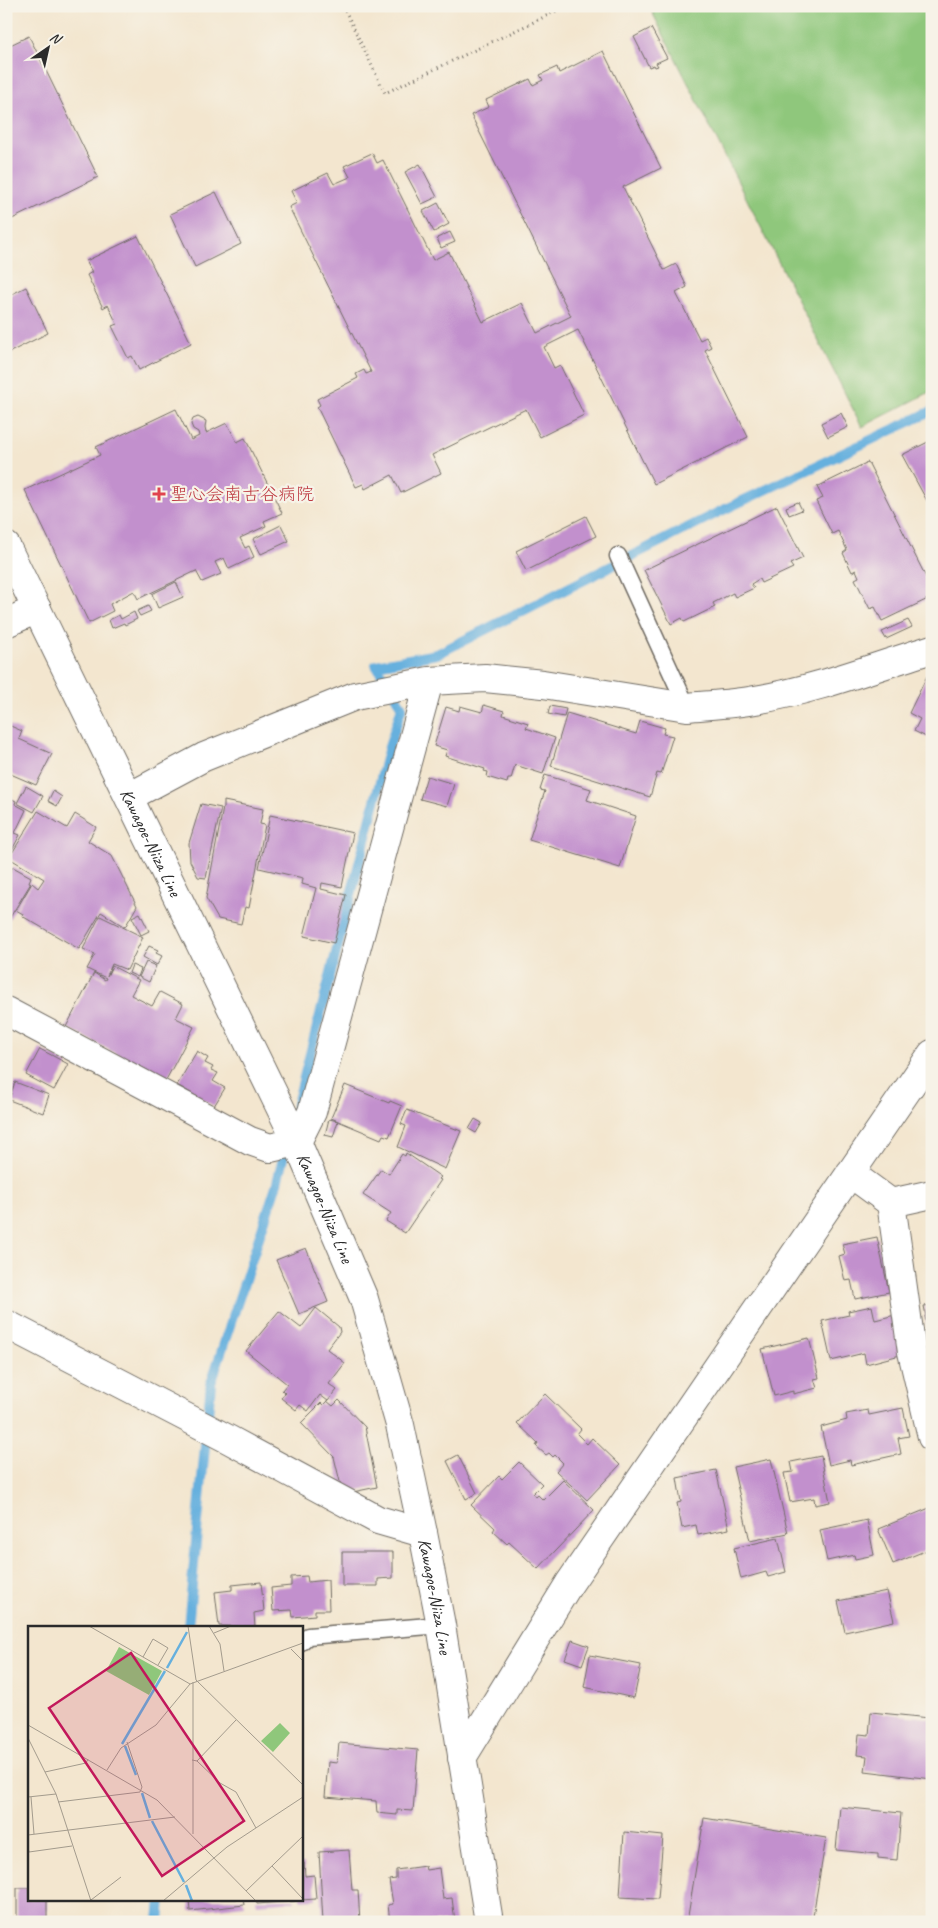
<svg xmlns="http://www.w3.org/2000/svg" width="938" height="1928" font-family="Caveat,'Klee One',sans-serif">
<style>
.green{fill:#8fc77b;stroke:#5d7953}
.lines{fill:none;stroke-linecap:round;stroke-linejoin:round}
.stream{stroke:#66b0de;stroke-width:10}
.building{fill:#c290cd}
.service-casing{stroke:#716c64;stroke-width:19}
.minor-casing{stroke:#716c64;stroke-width:30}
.secondary-casing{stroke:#716c64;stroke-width:30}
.path{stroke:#716c64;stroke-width:3;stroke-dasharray:1 4;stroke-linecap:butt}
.service{stroke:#fff;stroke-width:16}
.minor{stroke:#fff;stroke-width:28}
.secondary{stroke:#fff;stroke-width:28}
.health-dot{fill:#e0444e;stroke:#f7f3e8;stroke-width:2}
.labels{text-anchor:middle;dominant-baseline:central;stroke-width:4.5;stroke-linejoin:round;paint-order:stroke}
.health-label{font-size:18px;fill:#be3a42;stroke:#f7f3e8;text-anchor:start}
.street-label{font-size:18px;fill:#2b2b2b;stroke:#f7f3e8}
.inset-river{fill:none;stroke:#66b0de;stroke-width:2.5}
.inset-road{fill:none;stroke:#a39b8d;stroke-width:1}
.view{fill:#c2185b;fill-opacity:0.15;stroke:#c2185b;stroke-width:2.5}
.inset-edge{fill:none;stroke:#2b2b2b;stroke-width:2.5}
</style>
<rect width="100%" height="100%" fill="#f7f3e8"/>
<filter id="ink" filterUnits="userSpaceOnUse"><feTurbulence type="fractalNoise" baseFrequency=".02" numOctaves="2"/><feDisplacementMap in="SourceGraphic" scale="10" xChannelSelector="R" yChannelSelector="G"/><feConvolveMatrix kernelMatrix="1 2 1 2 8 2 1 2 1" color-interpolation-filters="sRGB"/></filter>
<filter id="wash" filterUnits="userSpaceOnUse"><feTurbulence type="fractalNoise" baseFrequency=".0096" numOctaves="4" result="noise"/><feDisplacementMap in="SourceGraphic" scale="20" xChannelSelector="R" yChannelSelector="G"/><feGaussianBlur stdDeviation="1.12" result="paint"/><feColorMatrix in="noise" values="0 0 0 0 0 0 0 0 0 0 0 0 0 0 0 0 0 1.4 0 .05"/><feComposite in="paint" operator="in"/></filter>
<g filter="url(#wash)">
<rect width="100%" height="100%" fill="#f3e6cf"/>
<path class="green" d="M649,6H932V391L862,427Z"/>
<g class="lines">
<path class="stream" d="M293,1120L389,747L402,707L376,665L437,654L719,512L932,411
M188,1627L211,1383L277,1183L286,1146
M159,1922L161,1899"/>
</g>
<g id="blocks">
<path class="building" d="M651,28L667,58L656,63L658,66L655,67L654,65L649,67L634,37Z
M29,36L98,177L6,222V47Z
M603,51L661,168L623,187L664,270L676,264L687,287L676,293L700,340L706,337L711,347L705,350L748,437L654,484L578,330L544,347L554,368L560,365L584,415L540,437L526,409L432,455L441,473L401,493L392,475L365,489L363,484L356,487L317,407L320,405L317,399L358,378L356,374L364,370L366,374L371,372L289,207L297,203L291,191L328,173L334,184L350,177L344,166L372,153L377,163L383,160L433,260L449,252L483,322L522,303L537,333L571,316L471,115L489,107L486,100L530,79L533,85L543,80L540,75L557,67L559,73Z
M420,164L437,197L422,204L405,172Z
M216,192L241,244L195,267L170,214Z
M438,203L449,224L434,232L423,211Z
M450,232L455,242L441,248L437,238Z
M138,236L191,343L139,370L132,356L128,358L112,326L117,324L108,305L103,308L87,275L92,272L86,261Z
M26,287L48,333L6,354V297Z
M176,409L191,440L199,436L198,432L193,429L191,424L193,419L198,417L206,421L205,428L206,433L227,423L237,442L245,438L282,513L264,521L266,526L240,538L245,548L249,546L254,557L229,569L224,558L215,562L221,574L202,582L196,571L138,599L134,591L110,604L113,611L89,623L25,490L100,455L96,447Z
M841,413L848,427L828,437L821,423Z
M932,440V510L902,455Z
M868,462L932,589V597L882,621L875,607L870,609L855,579L859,577L856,570L852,572L843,553L847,550L838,531L832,534L816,501L823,498L817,487Z
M798,502L802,510L789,515L786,507Z
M777,506L803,558L790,564L793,568L761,583L759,579L751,584L754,588L735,597L733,593L713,603L715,607L684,622L682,618L671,624L644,570Z
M586,516L596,536L526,571L516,551Z
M281,525L289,541L261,554L253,539Z
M176,582L183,597L158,608L152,594Z
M148,606L151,611L140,616L137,611Z
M134,612L137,619L125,625L124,623L112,628L109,620L119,615L121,619Z
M908,620L912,627L886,639L882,632Z
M927,676L932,678V740L914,731L920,719L909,713Z
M484,705L504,711L503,715L528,723L526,728L555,738L543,774L515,765L511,779H508L507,783L487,777L488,772L484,771L485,769L445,756L447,750L434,746L446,707L459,711L460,706L482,712Z
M550,706L566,709L564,717L548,714Z
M567,713L636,734L640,721L665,728L663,734L673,736L661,774L657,773L650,797L551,766Z
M6,724L22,731L19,739L52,754L36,785L6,772Z
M545,775L591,789L587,800L636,816L620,868L529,840L545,791L540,790Z
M427,776L454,784L447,806L420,799Z
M26,786L43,796L34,812L17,803Z
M53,791L62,797L57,806L48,801Z
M6,796L16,801L15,804L26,810L15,833L20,835L6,861Z
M224,801L263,809L260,824L265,825L249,908L245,907L241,924L218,919L206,898L223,808H224Z
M201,804L221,808L206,878L198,877L190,861L189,843Z
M38,811L67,828L75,814L96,827L88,841L112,856L137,906L125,927L101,912L79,949L22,916L23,914L16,910L32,883L38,888L44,879L9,858Z
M270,815L353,833L342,887L322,883L321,889L346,895L334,943L304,936L316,888L302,884L303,878L259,868Z
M13,867L31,877L29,882L31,883L6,924V878Z
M140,913L149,931L141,935L132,917Z
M100,916L143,937L127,970L112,964L107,976L112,966L139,980L131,995L152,1006L160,992L183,1004L176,1018L194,1027L166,1080L66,1027L94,973L105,980L106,978L87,969L95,954L83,949Z
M149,946L158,950L156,953L162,956L157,965L143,957Z
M146,962L156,966L149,982L139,977Z
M132,965L141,969L138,977L129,973Z
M40,1049L68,1064L54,1090L26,1075Z
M197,1051L208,1058L205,1063L213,1067L211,1070L218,1073L213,1081L225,1088L214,1106L177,1085Z
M15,1082L49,1095L43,1113L9,1100Z
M345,1085L389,1103L390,1101L402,1106L389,1137L383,1135L381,1139L331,1118Z
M407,1110L461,1131L445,1169L398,1147L406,1126L401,1124Z
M329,1119L338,1121L333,1137L325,1135Z
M475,1119L482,1123L476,1133L469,1129Z
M406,1153L441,1177L439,1179L441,1180L405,1233L386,1221L391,1213L363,1195L381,1169L389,1174L402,1154L405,1156Z
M877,1237L889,1292L855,1299L851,1280L845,1281L839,1256L845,1254L842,1244Z
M306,1248L328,1302L299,1314L276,1260Z
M932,1305V1339L930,1340L925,1316H926L924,1306Z
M872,1306L875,1320L895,1315L904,1354L866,1364L864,1353L831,1361L822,1321L849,1315L848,1311Z
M316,1308L339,1327L340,1332L327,1349L345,1363L329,1384L337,1390L328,1401L320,1395L308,1411L300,1405L296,1410L281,1398L285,1393L282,1390L287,1384L246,1351L279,1311L301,1328Z
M809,1338L819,1378L814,1379L817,1388L793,1394V1391L774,1396L762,1349Z
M545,1394L581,1429L577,1434L587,1444L592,1438L620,1465L587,1500L556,1471L563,1463L555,1455L553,1457L549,1453L546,1455L536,1446L538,1443L517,1423Z
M339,1400L365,1427L377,1487L348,1493L342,1490L334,1457L301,1423L321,1403L323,1405L327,1401L333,1406Z
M903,1408L909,1436L898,1438L901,1454L851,1465L850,1460L829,1465L821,1427L847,1420L846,1414L868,1410L869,1415Z
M458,1455L477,1493L466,1499L447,1461Z
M821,1456L830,1502L815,1505L814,1498L790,1502L784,1473L793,1472L791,1462Z
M771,1459L788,1533L750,1541L733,1467Z
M519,1462L542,1484L533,1493L536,1497L538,1495L543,1500L563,1480L594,1510L538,1569L509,1542L507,1544L493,1531L495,1528L471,1505L499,1476L502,1479Z
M716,1470L729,1529L698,1535L696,1525L682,1528L677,1503L681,1502L677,1478Z
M932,1507V1548L893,1564L878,1529Z
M867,1520L874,1555L855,1559L854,1555L827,1561L820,1530Z
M778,1538L786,1572L768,1577L766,1572L741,1579L734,1548Z
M342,1552H393V1578L378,1579V1586H342Z
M307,1576L308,1582L328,1580L329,1610H315V1615L293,1617L292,1610L273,1611L271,1588L291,1586V1577Z
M261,1582L264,1611L254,1613L255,1627L219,1626L215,1592L232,1590V1585Z
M887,1591L894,1621L845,1632L838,1601Z
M572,1640L589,1646L582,1665L565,1659Z
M590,1655L641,1665L634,1698L584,1687Z
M930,1711H932V1779L865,1771L867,1756L857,1755L859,1734L869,1735L871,1712L929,1718Z
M339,1743L418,1750L413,1811L397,1810V1815L377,1813L376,1801L325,1797L328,1762L337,1763Z
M840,1807L901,1813L897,1860L878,1858V1854L836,1850Z
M704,1818L826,1838L812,1922H687Z
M624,1832L663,1836L658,1899L620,1897Z
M349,1850L352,1890H358L360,1921L323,1922L319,1852Z
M301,1863H304L305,1876L314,1875L316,1899L301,1900Z
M425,1866L426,1870L439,1868L443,1899L452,1898L455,1922H390L388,1905L393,1904L389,1880L396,1879V1870Z
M17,1888H29V1899H47V1922L17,1921Z
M189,1899H243L244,1905L190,1911Z
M256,1899H294L295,1901L257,1904Z"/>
</g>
</g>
<g filter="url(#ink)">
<use href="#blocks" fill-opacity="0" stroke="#716c64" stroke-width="1"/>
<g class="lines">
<defs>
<path id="service" d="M618,556L687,707
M301,1642L308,1636L441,1625"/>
<path id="minor" d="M6,623L37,609
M129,797L204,757L355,696L429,681L485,678L543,684L687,707C709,705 733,704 755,700C815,690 874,667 932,649
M6,1011L250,1141L270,1148L297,1142L312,1112L429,681
M850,1173L891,1203L912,1352L932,1437
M891,1203L932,1194
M6,1324L228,1439L378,1520L423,1533
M462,1758L569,1584L932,1054"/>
<g id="secondary">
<path id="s1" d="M6,546L297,1142L364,1299L400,1425L423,1533L441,1625L489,1922"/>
</g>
</defs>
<use href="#service" class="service-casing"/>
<use href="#minor" class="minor-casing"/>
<use href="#secondary" class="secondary-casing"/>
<path class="path" d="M343,6L385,93L567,6"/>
<use href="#service" class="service"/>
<use href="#minor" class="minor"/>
<use href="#secondary" class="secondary"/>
</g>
</g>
<path class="health-dot" d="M156.5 486.5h5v5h5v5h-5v5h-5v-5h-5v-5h5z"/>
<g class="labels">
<g class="health-label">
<text x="170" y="494">聖心会南古谷病院</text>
</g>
<g class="street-label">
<text stroke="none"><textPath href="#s1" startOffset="330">Kawagoe-Niiza Line</textPath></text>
<text stroke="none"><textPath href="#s1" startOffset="735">Kawagoe-Niiza Line</textPath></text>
<text stroke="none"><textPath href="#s1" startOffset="1140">Kawagoe-Niiza Line</textPath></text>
</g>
</g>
<g transform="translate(28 1626)">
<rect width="275" height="275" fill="#f3e6cf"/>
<path d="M91,21L134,45L121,69L78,45ZM252,97L262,107L245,126L233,115Z" fill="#8fc77b"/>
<path class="inset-river" d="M139,42L159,6M94,118L137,45M97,120L108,149M114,167L122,192M124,195L156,256M158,259L164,275"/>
<path class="inset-road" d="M61,0L162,58M160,0L168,54L275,159M181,0L192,18L196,45M186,7L203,0M263,23L275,35M115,31L125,13L140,22L130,39M165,56V208M0,99L129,174L228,275M0,112L28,168L63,275M164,134L169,135L192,157L208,166L228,202M169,135L208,94M79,144L93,122L128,99L162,58L275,17M17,146L58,137L60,133M0,171L28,168M3,171L6,208M30,176L112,166L114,161L99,116M0,209L147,191M0,221L1,226L44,220M244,240L275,273M218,265L275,210M63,274L93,251M135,275L199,221L275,171"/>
<path class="view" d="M103,27L216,195L134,250L21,82Z"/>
<rect width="275" height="275" class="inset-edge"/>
</g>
<rect width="938" height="1928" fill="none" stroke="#f7f3e8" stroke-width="25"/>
<g transform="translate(48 48) rotate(34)" stroke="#f7f3e8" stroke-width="4" paint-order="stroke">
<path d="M0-4L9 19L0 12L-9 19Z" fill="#2b2b2b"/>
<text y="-8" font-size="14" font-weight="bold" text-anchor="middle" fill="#2b2b2b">N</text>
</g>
</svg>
